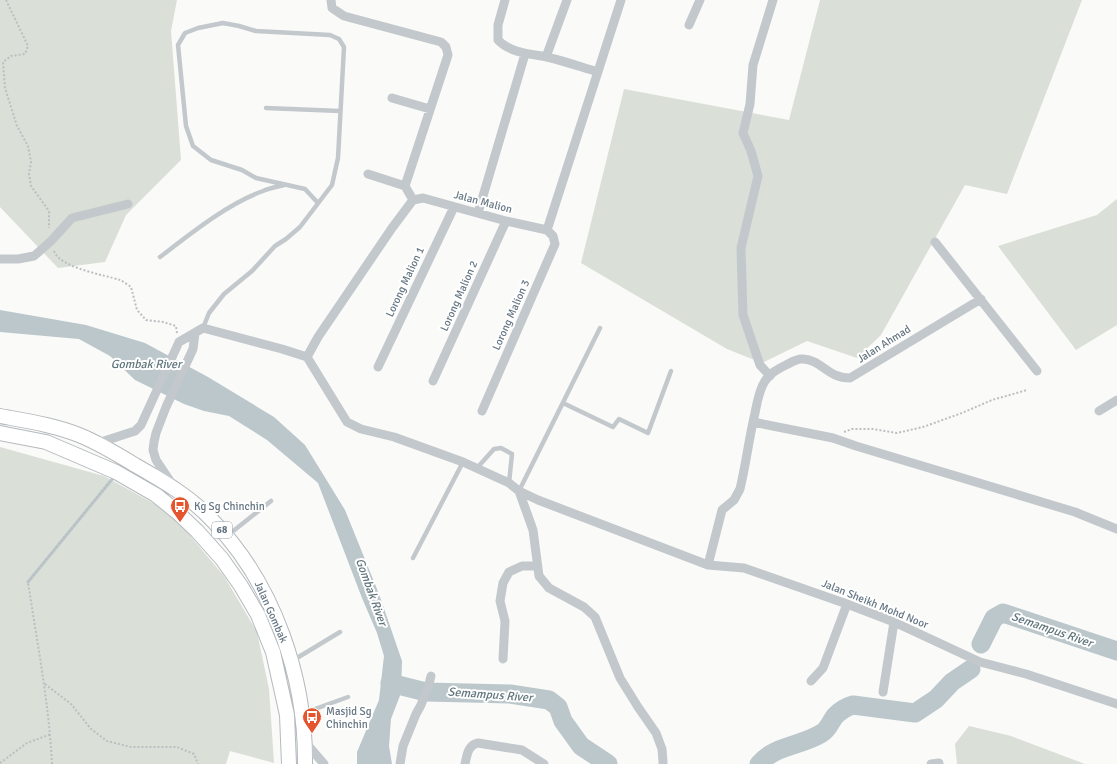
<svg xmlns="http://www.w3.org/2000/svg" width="1117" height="764" font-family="Signika,sans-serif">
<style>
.green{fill:#dadfd7}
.water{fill:#bbc7cb}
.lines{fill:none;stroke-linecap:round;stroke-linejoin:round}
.stream{stroke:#bbc7cb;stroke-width:3}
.river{stroke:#bbc7cb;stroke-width:19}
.primary-casing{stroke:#b5babe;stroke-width:16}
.path{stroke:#bbbfc2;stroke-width:2;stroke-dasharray:2 2;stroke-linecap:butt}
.service{stroke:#c3c8cc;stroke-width:4.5}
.minor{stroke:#c3c8cc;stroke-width:9}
.primary{stroke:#fff;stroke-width:14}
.labels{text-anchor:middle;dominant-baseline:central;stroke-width:4;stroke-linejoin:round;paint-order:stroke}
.shield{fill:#fff;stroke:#939fa8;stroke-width:1}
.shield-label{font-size:10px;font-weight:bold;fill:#657683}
.street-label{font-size:11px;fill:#657683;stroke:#fff}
.poi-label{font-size:11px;fill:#657683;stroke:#fff;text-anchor:start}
.water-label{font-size:12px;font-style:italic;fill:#60757c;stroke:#fff}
</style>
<rect width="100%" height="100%" fill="#fafaf8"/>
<path class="green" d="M0,0H177L171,31L181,160L126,215L105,262L58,268L0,207Z
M820,0H1082L1007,194L965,185L881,335L857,358L807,341L762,363L727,349L581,263L624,89L789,120Z
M1117,199V325L1076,350L998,246L1097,215Z
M0,447L104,476L171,513L224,576L257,632L269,689L274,763L230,751L226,764H0Z
M969,726L1011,736L1085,764H957L955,744Z"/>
<path class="water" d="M0,310L86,325L145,343L208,377L274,417L305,445L345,510L379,594L402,661L401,693L391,719L389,746L392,764H357V752L379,700L384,656L377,633L362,598L318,483L267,440L229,416L204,411L184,404L135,380L110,356L79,339L0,332Z"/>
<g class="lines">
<path class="stream" d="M28,582L114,477"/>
<path class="river" d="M981,644L994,618L1003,613L1117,651
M390,683L426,692L510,694L549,700L558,707L563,721L581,746L608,764
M759,764C775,745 802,746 822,733C828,730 831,721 835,716C840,711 846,707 853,705L915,713L936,699L952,682L971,669"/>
<defs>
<path id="primary" d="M0,416C27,421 54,425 79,435C99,443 117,454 135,465C163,481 191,497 213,521C274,584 306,678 305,764
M0,433L46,442L116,472L156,495L177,512L197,531L222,559L241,586L258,615L273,652L287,715L289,764"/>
</defs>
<use href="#primary" class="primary-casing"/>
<path class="path" d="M6,0L28,46L25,54L11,56L3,62L5,88L17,126L28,146L31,162L29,174L31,186L49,211V228
M54,251C60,268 105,275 120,280C124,282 128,285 131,287L137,310L146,320L163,322L176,326L177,333
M844,432L852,429H873L897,433L923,427L962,413L992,400L1027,390
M45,684L71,704L91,729L107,741L131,747H177L194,754L198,764
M0,763L27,743L51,734
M52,764C49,703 37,642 28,582L110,481"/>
<path class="service" d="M266,108L340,111
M160,257C190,234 227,204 263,191C270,188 277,187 284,185
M203,328L209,313L224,294L252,271L275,246L286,239L300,227L332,185L338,158L344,47L339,39L330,35L256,31L239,26L223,23L198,28L185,33L178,45L186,126L193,146L211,160L242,170L256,178L305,189L318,203
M563,403L613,427L619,419L648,433L671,371
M477,468L494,449L501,448L512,454L509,483
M519,491L600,328
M227,536L271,501
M413,558L463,462
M292,661L340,632
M304,713L348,697"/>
<path class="minor" d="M331,0L332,8L344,16L441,42L446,47L448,55L405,186L413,200
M505,0L498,25V40C510,53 531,54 547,57C564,61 581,67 598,72
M689,25L700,0
M546,57L567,0
M392,98L430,109
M368,174L405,186
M413,200L423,198L506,221L547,230L553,236L555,244L482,411
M478,213L525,54
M547,230L621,0
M935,242L1037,371
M0,259H18L34,256L51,241L72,218L128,204
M307,357L318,337L392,228L413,200
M378,367L454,207
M770,376L760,365L743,315L741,248L758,176L751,151L743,133L750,104L753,65L773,0
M433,381L506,221
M1099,411L1117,400
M753,422L833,438L856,446L1075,512L1117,529
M98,443L135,431L141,425L179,342L203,328L282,349L307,357L347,422L361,429L394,437L463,462L509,483L519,491L538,500L708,565L744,568L847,604L894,622L980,662L1026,674L1117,704
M172,484L156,460L153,450L154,442L156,433L166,407L193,349L195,333
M519,491L533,530L539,576L549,588L584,607L595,617L620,678L638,707L656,733L662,749L663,762V764
M708,565L721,514L722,510L734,500L740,489C746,464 749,438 755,413C757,403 759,390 765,381C770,373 778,369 786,365C792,362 797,358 803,359C822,360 827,378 850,378L981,299
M503,659L505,621L500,601L503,583L509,572L522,566H537
M811,681L823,668L847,604
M883,692L894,622
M305,742L324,764
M400,764L403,746L416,714L421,705L429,684L431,676
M465,764C467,755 468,745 478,743L522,750L544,764
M931,764L939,763"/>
<use href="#primary" class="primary"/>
</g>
<defs>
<symbol id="bus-pin" viewBox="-11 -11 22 30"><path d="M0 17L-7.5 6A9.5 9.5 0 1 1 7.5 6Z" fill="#e4572e" stroke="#fff"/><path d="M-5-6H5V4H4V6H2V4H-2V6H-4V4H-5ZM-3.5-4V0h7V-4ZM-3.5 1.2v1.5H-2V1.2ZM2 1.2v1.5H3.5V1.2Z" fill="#fff"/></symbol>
</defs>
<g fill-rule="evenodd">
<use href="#bus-pin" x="169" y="495" width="22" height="30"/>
<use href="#bus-pin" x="301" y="706" width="22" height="30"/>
</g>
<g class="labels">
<rect class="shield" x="212" y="522" width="20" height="16" rx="3"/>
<g class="shield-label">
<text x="222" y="530">68</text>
</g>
<g class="street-label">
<text transform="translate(483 202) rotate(15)">Jalan Malion</text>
<text transform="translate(405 282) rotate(-65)">Lorong Malion 1</text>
<text transform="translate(459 296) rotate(-66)">Lorong Malion 2</text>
<text transform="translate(511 315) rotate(-66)">Lorong Malion 3</text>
<text transform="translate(884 344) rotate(-32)">Jalan Ahmad</text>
<text transform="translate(875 604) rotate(22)">Jalan Sheikh Mohd Noor</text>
<text transform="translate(271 612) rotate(66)">Jalan Gombak</text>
</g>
<g class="poi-label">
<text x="194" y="506">Kg Sg Chinchin</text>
<text x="326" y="711">Masjid Sg<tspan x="326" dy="13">Chinchin</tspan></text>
</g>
<g class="water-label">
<text x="146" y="364">Gombak River</text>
<text transform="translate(371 592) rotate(70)">Gombak River</text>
<text transform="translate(1052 630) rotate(19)">Semampus River</text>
<text transform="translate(490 695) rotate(4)">Semampus River</text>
</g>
</g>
</svg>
